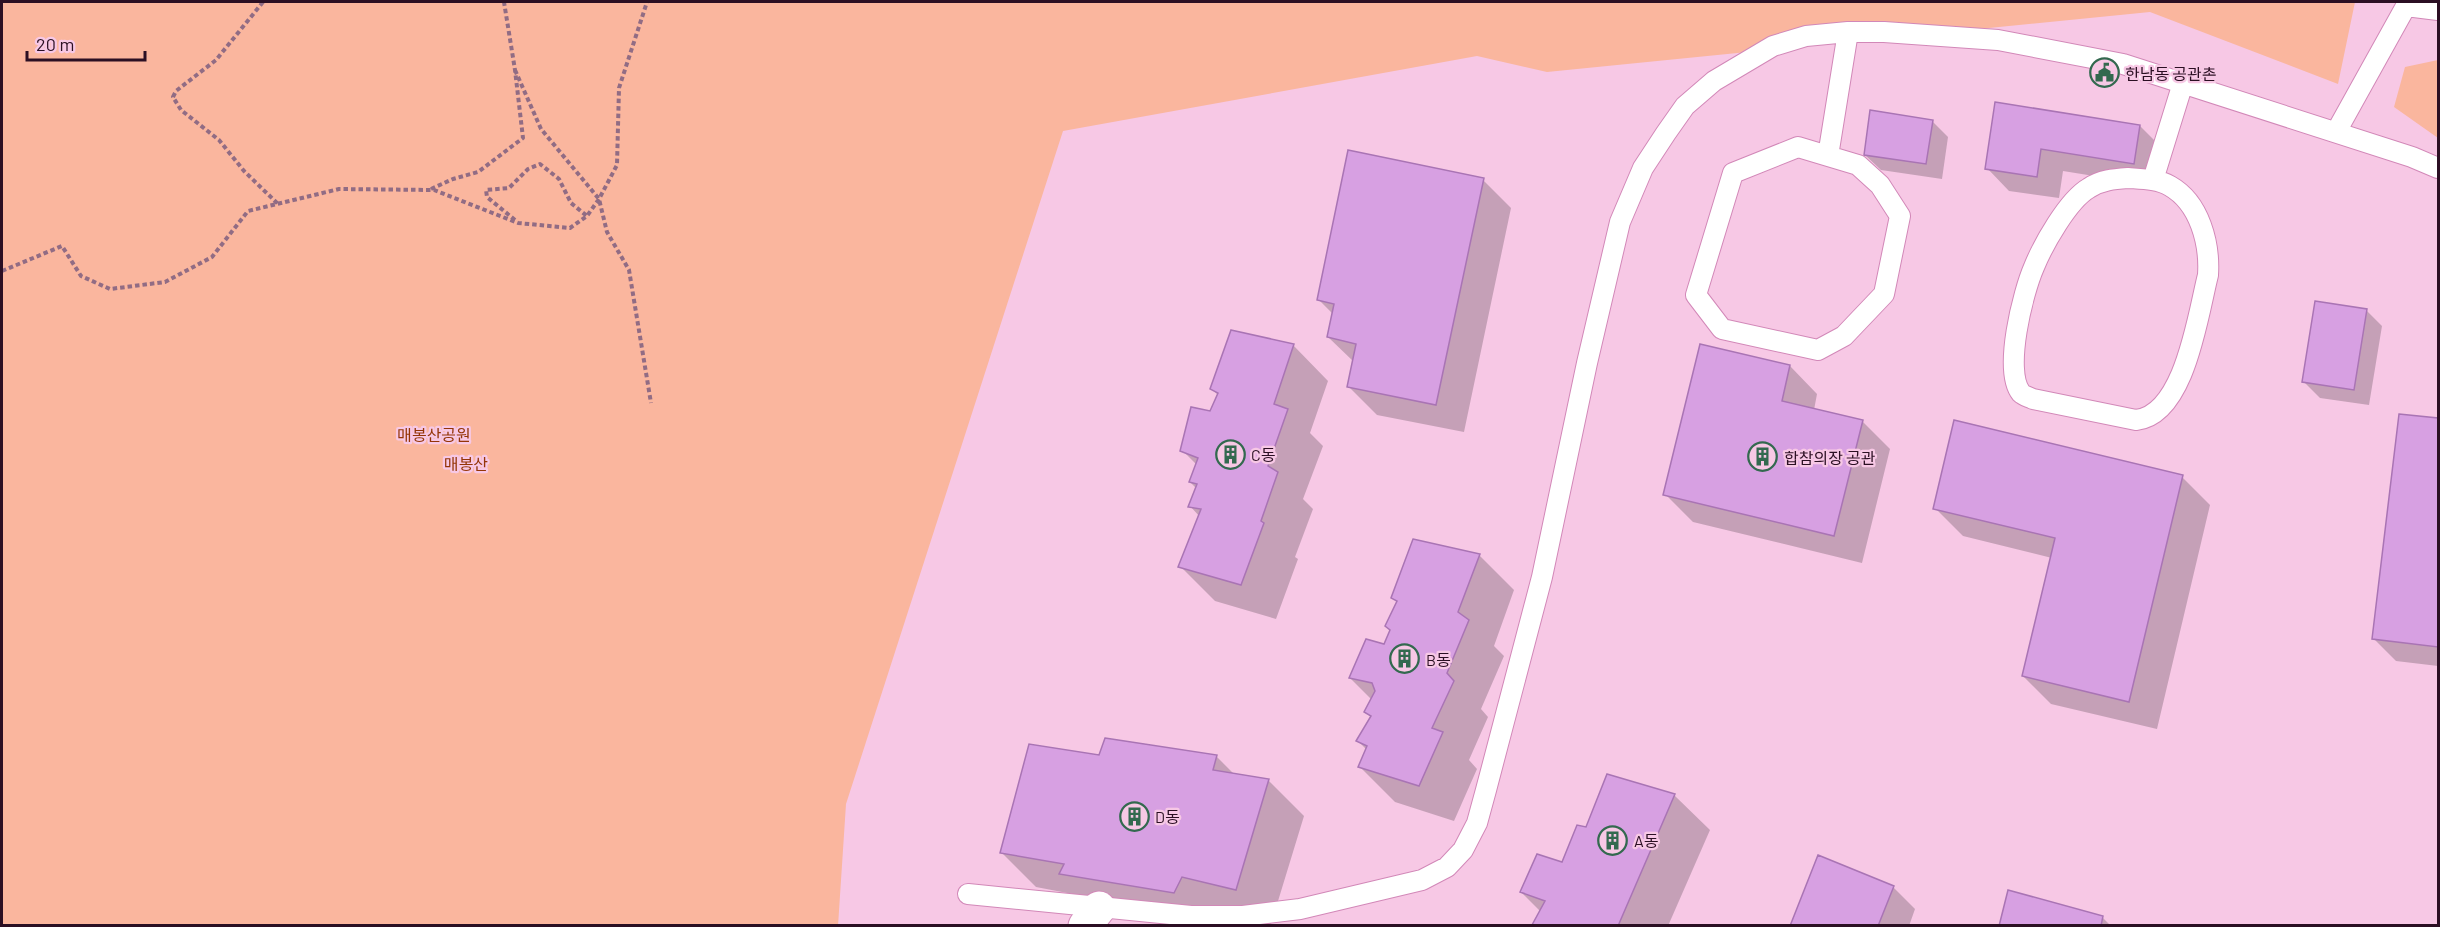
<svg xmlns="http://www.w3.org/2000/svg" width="2440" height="927" font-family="Barlow,'Noto Sans KR',sans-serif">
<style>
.green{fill:#fab69e}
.shadow{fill:#0003}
.building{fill:#d7a0e2;stroke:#a974b4;stroke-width:1.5}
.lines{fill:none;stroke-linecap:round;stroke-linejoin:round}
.service-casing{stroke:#d288b8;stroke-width:22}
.minor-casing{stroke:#d288b8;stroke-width:35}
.path{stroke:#916c84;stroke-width:4;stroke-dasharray:4.5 3;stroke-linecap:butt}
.service{stroke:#fff;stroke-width:20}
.minor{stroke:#fff;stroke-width:33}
.labels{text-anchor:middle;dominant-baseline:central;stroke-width:4.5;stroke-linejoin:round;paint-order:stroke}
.poi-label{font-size:16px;fill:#2b0f23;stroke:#f7c8e5;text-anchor:start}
.park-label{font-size:16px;fill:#943507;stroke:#f7c8e5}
</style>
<rect width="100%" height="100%" fill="#f7c8e5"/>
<path class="green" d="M2,2H2355L2338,84L2150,12L1547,72L1477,56L1063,131L846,804L838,926L2,925Z
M2438,60V138L2394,107L2405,67Z"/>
<path class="shadow" d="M1996,104L2140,126L2162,148L2156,186L2063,171L2059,198L2009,191L1987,168Z
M1932,121L1948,137L1942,179L1881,170L1865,155Z
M1483,180L1511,208L1464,432L1377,415L1349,387L1354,362L1328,337L1333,314L1319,300Z
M2367,311L2382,326L2369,405L2320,398L2304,382Z
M1293,345L1328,381L1310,433L1323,446L1303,499L1313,509L1295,557L1298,559L1276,619L1215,601L1180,566L1200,517L1190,506L1197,489L1190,482L1197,465L1182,450L1210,413L1218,395L1212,389Z
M1790,366L1817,394L1814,410L1862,421L1890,449L1862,563L1693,522L1665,494Z
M2401,415L2438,420V666L2396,661L2373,638Z
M2182,477L2210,505L2157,729L2051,704L2023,676L2052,558L1963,536L1935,508Z
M1479,555L1514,590L1494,646L1504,656L1481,709L1488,717L1469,760L1477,769L1454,821L1395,802L1360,767L1367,750L1358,741L1372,717L1366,712L1372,700L1350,678L1385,646L1392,631L1398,602L1393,597Z
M1100,756H1216L1235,775L1269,781L1304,816L1271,924L1217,911L1083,896L1036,887L1001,852Z
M1607,776L1674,795L1710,830L1668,926L1533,925L1541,912L1521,892L1563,863L1587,828Z
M1893,887L1915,909L1909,926H1791Z
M2102,917L2111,926H2000Z"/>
<path class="building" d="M1995,102L2140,125L2134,164L2041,149L2037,177L1985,169Z
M1870,110L1933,120L1926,164L1864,155Z
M1348,150L1484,178L1436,405L1347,387L1356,344L1327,337L1334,304L1317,300Z
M2315,301L2367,309L2354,390L2302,382Z
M1231,330L1294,344L1274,404L1288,409L1268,466L1278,472L1261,521L1264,523L1241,585L1178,567L1201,509L1188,507L1197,484L1189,482L1198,458L1180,451L1191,407L1210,411L1218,393L1210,389Z
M1700,344L1790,365L1782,401L1863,420L1834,536L1663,495Z
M2399,414L2438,418V647L2372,639Z
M1954,420L2183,475L2129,702L2022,676L2055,538L1933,509Z
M1413,539L1480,554L1458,612L1469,620L1447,673L1454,681L1432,728L1443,732L1419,786L1358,767L1367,746L1356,741L1371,716L1364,712L1375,691L1372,683L1349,678L1366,639L1384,644L1390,630L1385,626L1397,601L1391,598Z
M1105,738L1217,755L1213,770L1269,779L1236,890L1182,877L1174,893L1059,874L1064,864L1000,853L1029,744L1099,755Z
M1607,774L1675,794L1618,926L1532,925L1545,901L1520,892L1537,854L1562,862L1577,825L1586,827Z
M1818,855L1894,886L1878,926H1790Z
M2008,890L2103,916L2101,926H1999Z"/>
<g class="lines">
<defs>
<path id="service" d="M2336,132L2406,6L2438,10
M1798,147L1858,165L1880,185L1900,216L1884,294L1844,336L1818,350L1722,329L1696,295L1733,173Z
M1828,156L1848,32
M2128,178C2142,179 2158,179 2170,186C2200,203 2210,244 2208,275C2198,314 2185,415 2136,420L2033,399C2029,397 2024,396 2021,393C2003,371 2023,292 2034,267C2043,245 2068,200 2089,188C2101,180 2114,179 2128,178Z
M2153,180L2183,83
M968,894L1191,916H1243L1300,909L1422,880L1447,867L1463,850L1477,823L1486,790L1542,577L1587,363L1620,222L1643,168L1666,133L1685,106L1714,81L1773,46L1806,36L1848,32H1884L1998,40L2123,64L2412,157L2438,168"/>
<path id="minor" d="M1085,926L1099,908"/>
</defs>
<use href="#service" class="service-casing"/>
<use href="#minor" class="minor-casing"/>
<path class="path" d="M263,2L216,60L176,91L173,97L181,110L219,140L244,171L278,204
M515,70L541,129L599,199L607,232L629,270L651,403
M431,189L453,179L478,172L523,138L515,70L504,2
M515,220L487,197L486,190L509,188L528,169L540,164L559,179L571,203L587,216
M2,271L62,246L81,276L110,289L165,282L212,257L248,211L339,189L434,190L518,223L570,228L587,216L599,199L617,165L619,88L647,2"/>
<use href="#service" class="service"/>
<use href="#minor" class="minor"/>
</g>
<defs>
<symbol id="civic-ring" viewBox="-11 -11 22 22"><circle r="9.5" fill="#f7c8e5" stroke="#33694f" stroke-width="1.5"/><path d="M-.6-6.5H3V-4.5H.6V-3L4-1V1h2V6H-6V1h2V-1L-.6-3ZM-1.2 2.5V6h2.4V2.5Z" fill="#33694f"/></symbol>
<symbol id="building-ring" viewBox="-11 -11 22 22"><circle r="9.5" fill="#f7c8e5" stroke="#33694f" stroke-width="1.5"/><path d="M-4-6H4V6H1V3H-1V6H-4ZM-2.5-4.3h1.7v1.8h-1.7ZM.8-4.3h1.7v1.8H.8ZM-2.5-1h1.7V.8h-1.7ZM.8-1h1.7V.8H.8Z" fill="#33694f"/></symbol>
</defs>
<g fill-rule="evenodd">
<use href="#civic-ring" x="2088" y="56" width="33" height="33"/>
<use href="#building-ring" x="1214" y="438" width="33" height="33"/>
<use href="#building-ring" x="1746" y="440" width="33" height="33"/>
<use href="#building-ring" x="1388" y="642" width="33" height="33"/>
<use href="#building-ring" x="1118" y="800" width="33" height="33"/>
<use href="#building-ring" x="1596" y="824" width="33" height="33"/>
</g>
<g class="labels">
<g class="poi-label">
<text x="2125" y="73">한남동 공관촌</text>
<text x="1251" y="454">C동</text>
<text x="1784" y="457">합참의장 공관</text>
<text x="1426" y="659">B동</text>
<text x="1155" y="816">D동</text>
<text x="1634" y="840">A동</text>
</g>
<g class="park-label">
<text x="434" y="434">매봉산공원</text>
<text x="466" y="463">매봉산</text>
</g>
</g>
<rect width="2440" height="927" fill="none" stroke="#2b0f23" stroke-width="6"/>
<path d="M27 51v9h118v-9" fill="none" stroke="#2b0f23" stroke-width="3"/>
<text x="36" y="51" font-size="18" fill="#2b0f23" stroke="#f7c8e5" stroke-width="4.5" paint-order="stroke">20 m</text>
</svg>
